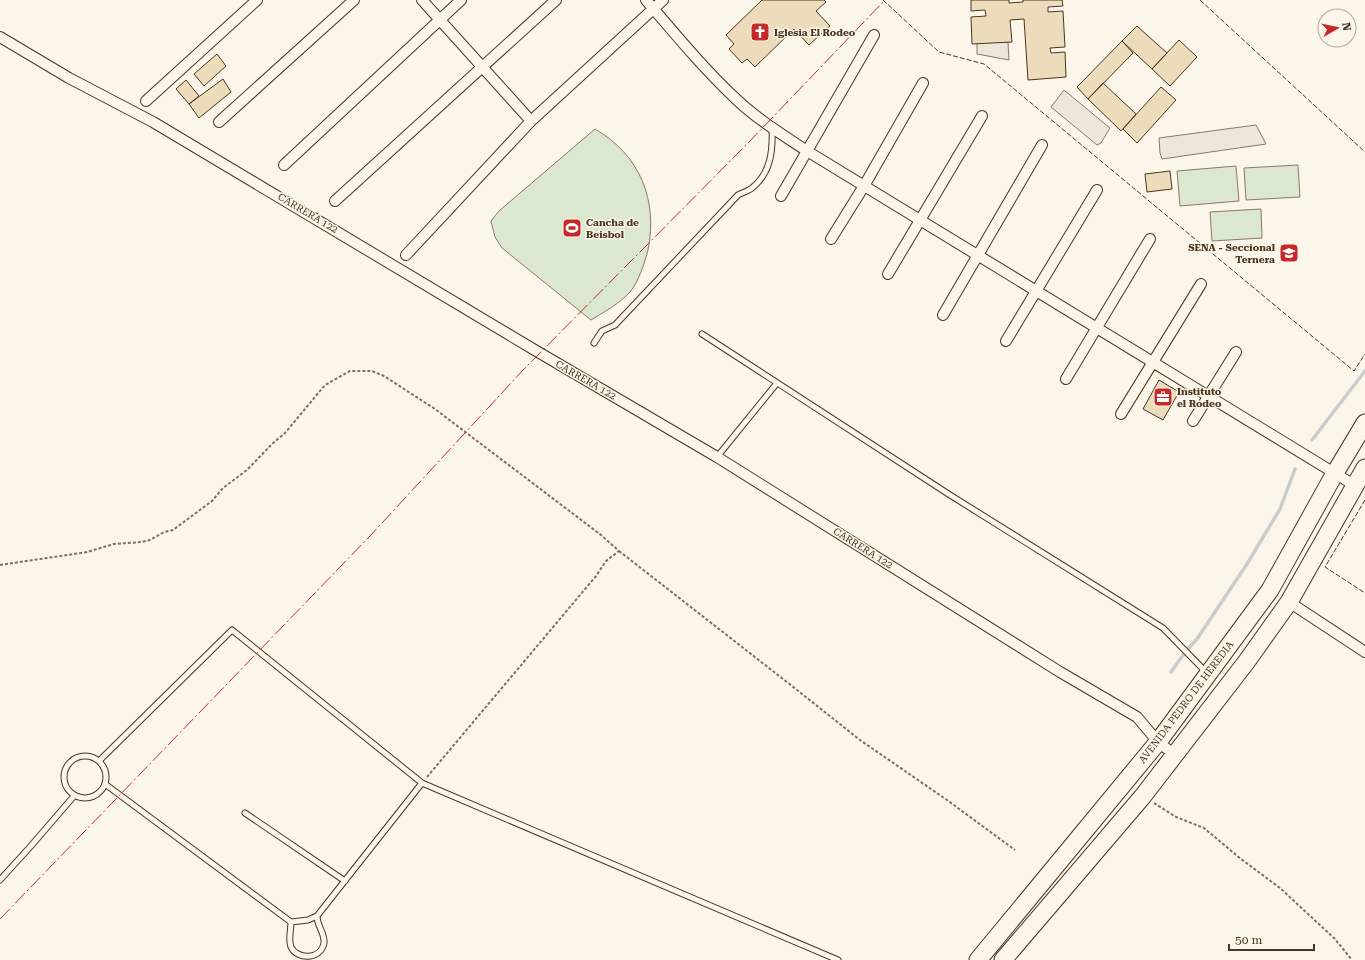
<svg xmlns="http://www.w3.org/2000/svg" width="1365" height="960" font-family="'Roboto Serif',serif">
<style>
.green{fill:#dce7d0;stroke:#887966}
.parking{fill:#ede7d9;stroke:#887966}
.lines{fill:none;stroke-linecap:round;stroke-linejoin:round}
.stream{stroke:#c9cecd;stroke-width:3.5}
.building{fill:#ecdcbc;stroke:#4a3520}
.service-casing{stroke:#4a3520;stroke-width:7}
.minor-casing{stroke:#4a3520;stroke-width:12}
.trunk-casing{stroke:#4a3520;stroke-width:19}
.path{stroke:#7f6f5c;stroke-width:2;stroke-dasharray:3 2;stroke-linecap:butt}
.service{stroke:#fbf6e9;stroke-width:5}
.minor{stroke:#fbf6e9;stroke-width:10}
.trunk{stroke:#fbf6e9;stroke-width:17}
.fence{stroke:#4a3520;stroke-width:1;stroke-dasharray:5 2;stroke-linecap:butt}
.power{stroke:#c62828;stroke-width:1;stroke-dasharray:14 3 2 3;stroke-linecap:butt}
.labels{text-anchor:middle;dominant-baseline:central;stroke-width:3;stroke-linejoin:round;paint-order:stroke}
.poi-label{font-size:10px;font-weight:bold;fill:#4a3520;stroke:#fbf6e9;text-anchor:start}
.street-label{font-size:10px;fill:#4a3520;stroke:#fbf6e9}
</style>
<rect width="100%" height="100%" fill="#fbf6e9"/>
<path class="green" d="M595,129C640,155 658,200 648,250C645,262 638,283 630,292C619,304 604,312 591,320L502,248L495,237L491,221L499,211Z
M1298,165L1300,197L1246,200L1244,168Z
M1236,166L1239,201L1180,206L1177,171Z
M1261,209L1262,238L1212,241L1210,212Z"/>
<path class="parking" d="M1008,42L1009,60L977,54V43Z
M1064,90L1110,128L1101,143L1097,145L1051,107Z
M1256,125L1266,144L1162,159L1160,153L1159,138Z"/>
<g class="lines">
<path class="stream" d="M1312,440L1365,371
M1171,672L1186,651L1197,639L1247,564L1280,509L1295,469"/>
</g>
<path class="building" d="M762,0H824L826,2L816,11L830,26L809,45L794,29L755,67L747,59L742,63L729,49L734,44L726,35Z
M971,0H1009V3L1023,2V0H1062L1063,6L1048,7V12L1063,11L1065,47L1050,48L1051,53L1065,52L1066,77L1028,80L1024,19L1010,20L1012,42L972,44L971,17L986,16L985,10L971,11Z
M1137,26L1167,53L1152,69L1122,41Z
M1179,40L1197,57L1170,86L1152,69Z
M1122,41L1133,53L1088,99L1077,87Z
M217,54L226,66L204,86L194,74Z
M223,79L231,92L199,118L189,104Z
M186,80L199,96L189,104L176,89Z
M1103,83L1136,114L1121,131L1088,99Z
M1161,87L1176,100L1137,143L1123,129Z
M1170,171L1172,189L1147,192L1145,174Z
M1159,380L1179,392L1163,420L1143,409Z"/>
<g class="lines">
<defs>
<path id="service" d="M702,334L950,495L1163,628L1206,672
M594,343L602,331L615,325L738,195C742,193 748,191 752,188C771,173 773,150 772,128
M717,457L777,383
M64 777a21 21 0 1 1 42 0a21 21 0 1 1-42 0Z
M99,761L232,630L422,783L838,960
M105,784L291,922C291,930 288,940 291,947C297,960 321,960 324,943C325,933 317,926 317,916L422,783
M245,813L345,881
M0,880L30,847L74,796
M291,922L308,920L317,916"/>
<path id="minor" d="M422,0L531,121
M646,0C675,34 704,69 736,99C757,119 783,135 807,151L1354,485
M0,37L69,78L153,122L533,349L717,457L1060,672L1137,717L1158,742L1175,755
M146,101L257,0
M219,122L354,0
M284,165L461,0
M781,196L874,35
M335,201L556,0
M831,239L864,186L923,83
M406,255L531,121L663,0
M888,274L982,116
M943,315L1042,145
M1006,341L1097,190
M1066,379L1150,239
M1121,414L1201,284
M1193,421L1236,352
M1289,602L1365,652"/>
<path id="trunk" d="M978,960L1158,742L1270,590L1335,473L1365,423
M1003,960L1143,796L1247,661L1289,602L1365,468"/>
</defs>
<use href="#service" class="service-casing"/>
<use href="#minor" class="minor-casing"/>
<use href="#trunk" class="trunk-casing"/>
<path class="path" d="M619,551L792,686L860,740L947,800L1015,850
M0,565L87,552L114,544L142,542L150,540L164,532L173,530L212,501L223,488L247,470L272,444L285,433L325,385L350,371H372L384,376L435,409L601,535L619,551L606,561L596,576L427,777
M1154,803L1176,817L1204,828L1241,859L1280,888L1335,939L1352,960"/>
<use href="#service" class="service"/>
<use href="#minor" class="minor"/>
<use href="#trunk" class="trunk"/>
<path class="fence" d="M883,0L939,52L984,64L1354,371L1365,354
M1200,0L1365,152
M1365,500L1325,567L1365,593"/>
<path class="power" d="M0,919L370,536L523,370L749,142L885,0"/>
</g>
<defs>
<symbol id="church-square" viewBox="-11 -11 22 22"><rect x="-9" y="-9" width="18" height="18" rx="4" fill="#c62828" stroke="#fbf6e9"/><path d="M-1.2-6h2.4v3.5h3.3v2.4h-3.3V6h-2.4V-.1h-3.3v-2.4h3.3Z" fill="#fff"/></symbol>
<symbol id="stadium-square" viewBox="-11 -11 22 22"><rect x="-9" y="-9" width="18" height="18" rx="4" fill="#c62828" stroke="#fbf6e9"/><path d="M0-5a6.5 5 0 1 0 0 10a6.5 5 0 1 0 0-10ZM-3.5-1.8h7v3.6h-7Z" fill="#fff"/></symbol>
<symbol id="university-square" viewBox="-11 -11 22 22"><rect x="-9" y="-9" width="18" height="18" rx="4" fill="#c62828" stroke="#fbf6e9"/><path d="M0-5L7-2L0 1L-7-2ZM-4 1L0 2.5L4 1V4Q0 6-4 4Z" fill="#fff"/></symbol>
<symbol id="office-square" viewBox="-11 -11 22 22"><rect x="-9" y="-9" width="18" height="18" rx="4" fill="#c62828" stroke="#fbf6e9"/><path d="M-6-3h4V-5.5h4V-3h4V5H-6ZM-1-4.5V-3h2v-1.5ZM-6 0V1H6V0Z" fill="#fff"/></symbol>
</defs>
<g fill-rule="evenodd">
<use href="#church-square" x="749" y="21" width="22" height="22"/>
<use href="#stadium-square" x="561" y="217" width="22" height="22"/>
<use href="#university-square" x="1278" y="242" width="22" height="22"/>
<use href="#office-square" x="1152" y="386" width="22" height="22"/>
</g>
<g class="labels">
<g class="poi-label">
<text x="774" y="32">Iglesia El Rodeo</text>
<text x="586" y="222">Cancha de<tspan x="586" dy="12">Beisbol</tspan></text>
<text x="1275" y="247" text-anchor="end">SENA - Seccional<tspan x="1275" dy="12">Ternera</tspan></text>
<text x="1177" y="391">Instituto<tspan x="1177" dy="12">el Rodeo</tspan></text>
</g>
<g class="street-label">
<text transform="translate(308 213) rotate(31)">CARRERA 122</text>
<text transform="translate(586 380) rotate(30)">CARRERA 122</text>
<text transform="translate(863 548) rotate(32)">CARRERA 122</text>
<text transform="translate(1186 702) rotate(-53)">AVENIDA PEDRO DE HEREDIA</text>
</g>
</g>
<g transform="translate(1337 28) rotate(81)"><circle r="19" fill="#fbf6e9" stroke="#b4a999"/>
<path d="M0-3L7 15L0 10L-7 15Z" fill="#c62828"/>
<text y="-6" font-size="11" font-weight="bold" text-anchor="middle" fill="#4a3520">N</text>
</g>
<path d="M1229 944v6h85v-6" fill="none" stroke="#4a3520" stroke-width="2"/>
<text x="1235" y="944" font-size="12" fill="#4a3520" stroke="#fbf6e9" stroke-width="3" paint-order="stroke">50 m</text>
</svg>
